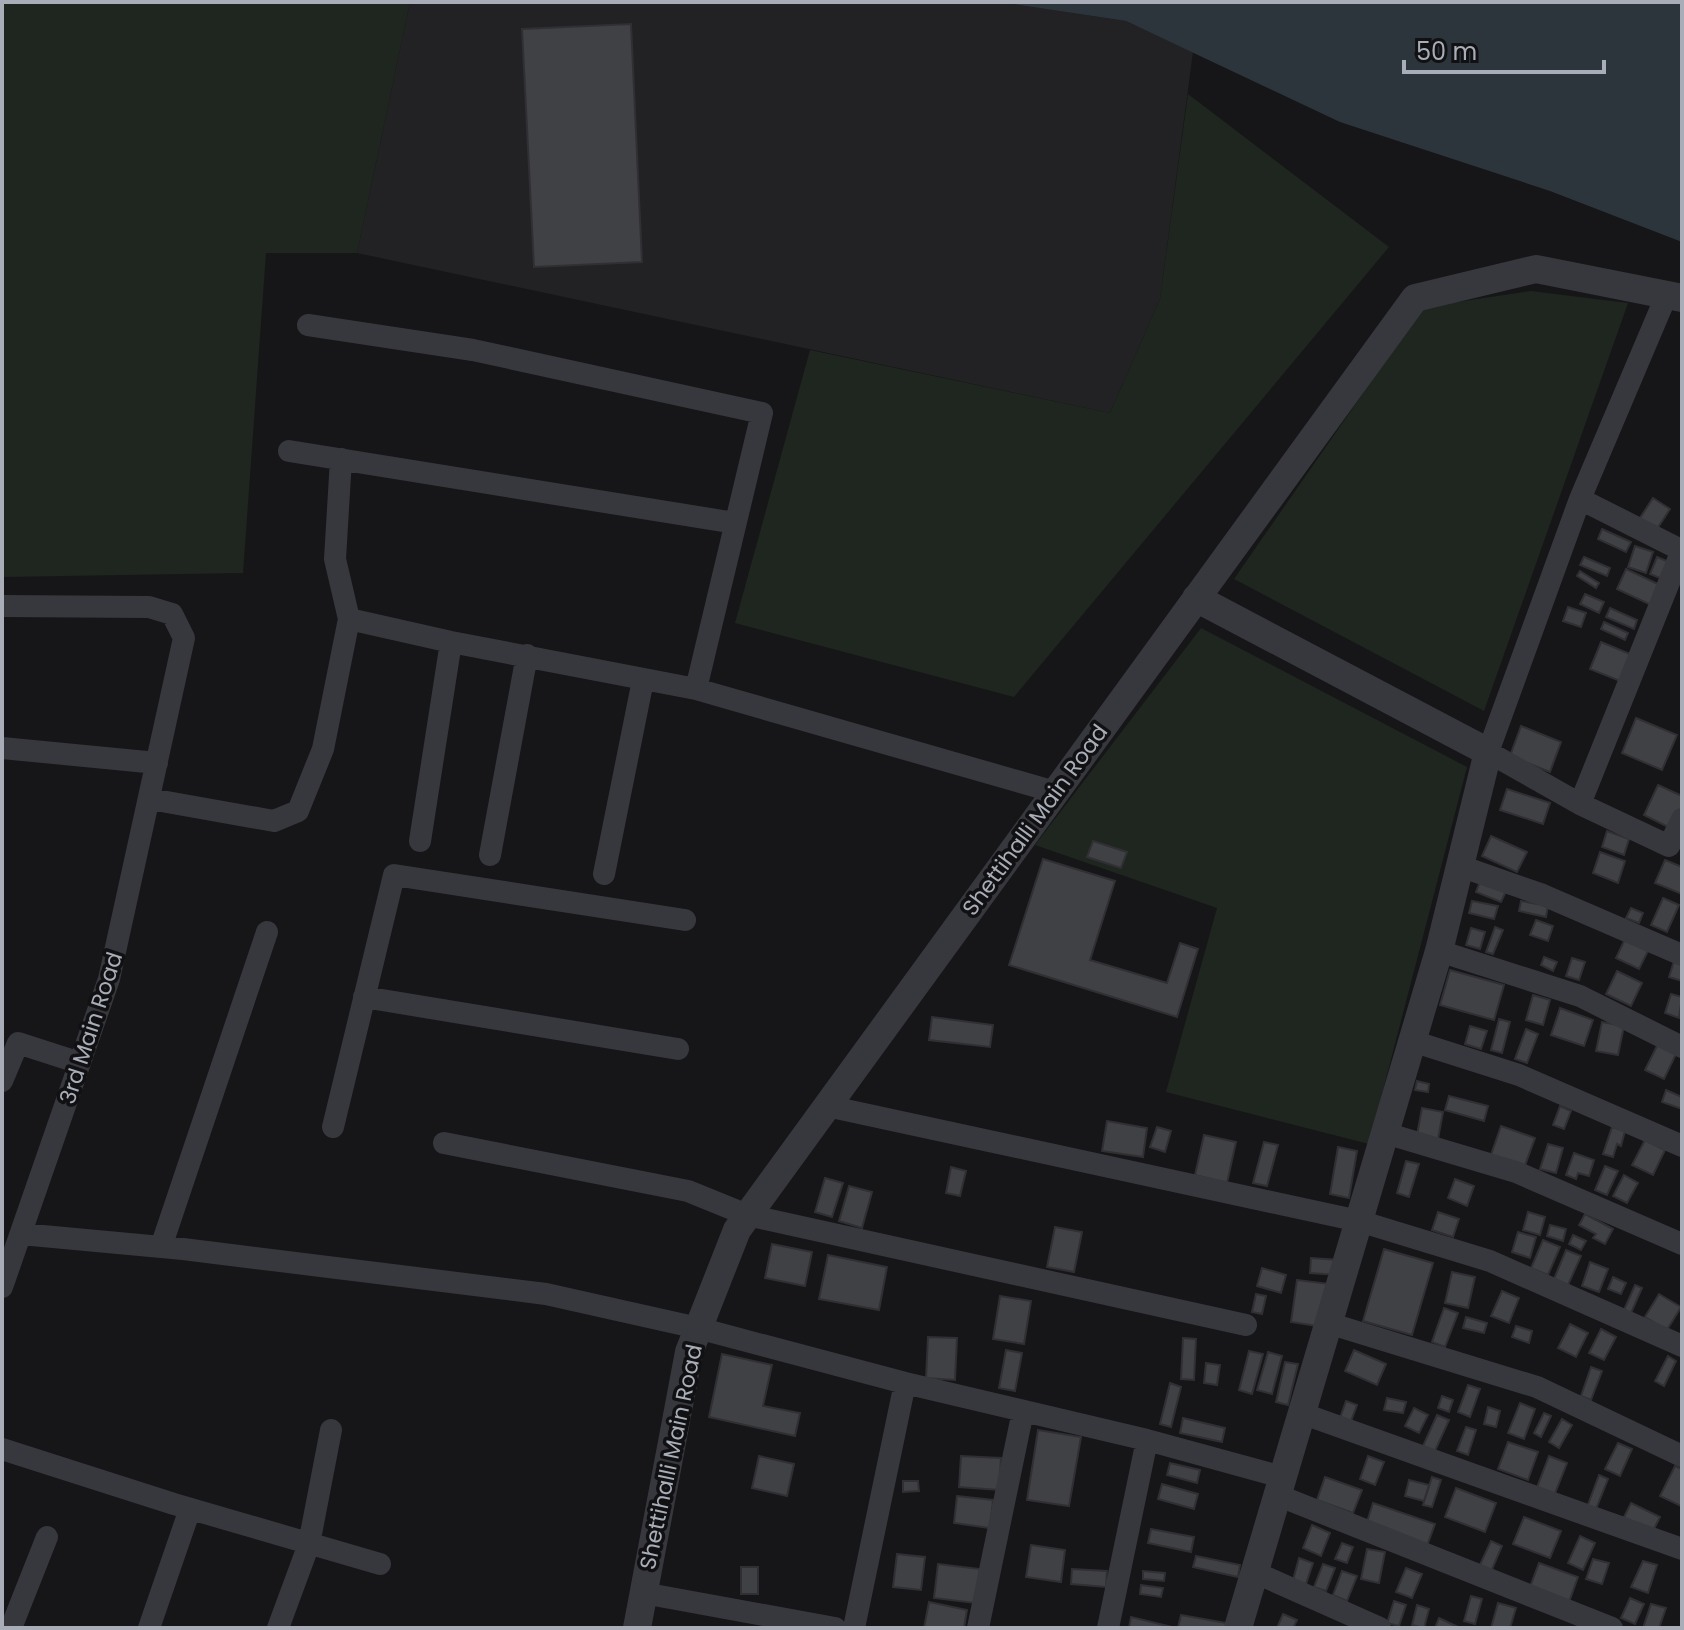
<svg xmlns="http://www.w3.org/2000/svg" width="1684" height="1630" font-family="Poppins,sans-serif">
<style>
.built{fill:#222225}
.green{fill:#1e261f}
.water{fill:#2c353c}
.building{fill:#404145;stroke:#303034;stroke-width:2}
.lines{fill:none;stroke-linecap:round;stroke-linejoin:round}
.minor{stroke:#37383d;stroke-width:22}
.tertiary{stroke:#37383d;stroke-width:28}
.labels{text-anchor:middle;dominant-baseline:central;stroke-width:7;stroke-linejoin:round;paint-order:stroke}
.street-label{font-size:22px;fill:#a8adb8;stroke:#111113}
</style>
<rect width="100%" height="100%" fill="#161618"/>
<path class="built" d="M410,2H999L1126,21L1193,52L1160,299L1110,413L357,253Z"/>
<path class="green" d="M2,2H410L357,253H266L243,573L2,577Z
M1188,94L1389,247L1014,697L735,623L810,350L1110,413L1160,299Z
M1531,291L1628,303L1484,711L1234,579L1423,307Z
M1201,628L1467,767L1369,1144L1166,1092L1217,908L1035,845Z"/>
<path class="water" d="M999,2H1682V242L1550,191L1340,122L1126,21Z"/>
<path class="building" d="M631,24L642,262L534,267L522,29Z
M1653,498L1670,509L1655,532L1638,521Z
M1602,529L1631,542L1626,552L1598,539Z
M1635,546L1653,552L1646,573L1628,567Z
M1584,557L1610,568L1607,576L1580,565Z
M1657,557L1669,562L1662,579L1650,574Z
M1626,569L1660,585L1651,605L1617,589Z
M1580,571L1599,583L1596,588L1577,576Z
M1585,594L1604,602L1599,613L1580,604Z
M1568,607L1586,613L1581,627L1563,621Z
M1610,608L1637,620L1634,629L1606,617Z
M1604,622L1628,633L1625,640L1601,629Z
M1601,642L1635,656L1625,683L1590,669Z
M1636,718L1677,735L1662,770L1622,753Z
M1521,726L1561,742L1550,772L1510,756Z
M1658,785L1682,796V807L1672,829L1644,815Z
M1507,789L1550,803L1543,824L1500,810Z
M1607,831L1629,839L1624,855L1602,847Z
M1491,836L1527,852L1517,872L1482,856Z
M1093,841L1127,852L1121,868L1087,857Z
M1600,852L1625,861L1618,883L1593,873Z
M1043,859L1115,881L1090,960L1167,983L1180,943L1198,949L1177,1017L1009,965Z
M1665,860L1682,867V894L1655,883Z
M1481,879L1507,889L1501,902L1476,892Z
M1663,898L1679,905L1667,932L1651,925Z
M1472,901L1498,906L1494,919L1469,913Z
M1521,901L1548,906L1546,917L1519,911Z
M1631,908L1643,913L1639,923L1626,918Z
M1536,920L1553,926L1548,941L1530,935Z
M1495,927L1503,930L1493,954L1486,952Z
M1471,928L1485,932L1480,949L1466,945Z
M1625,939L1648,951L1639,969L1616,958Z
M1544,957L1557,962L1553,971L1541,965Z
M1572,958L1585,962L1579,980L1566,976Z
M1674,961L1682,964V981L1669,977Z
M1450,970L1504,985L1494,1020L1440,1005Z
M1617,971L1642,983L1631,1006L1606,994Z
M1671,994L1682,997L1679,1018L1665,1013Z
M1533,995L1550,1000L1543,1025L1526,1020Z
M1560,1008L1593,1020L1584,1046L1551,1035Z
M932,1017L993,1025L990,1047L929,1040Z
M1499,1019L1510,1022L1502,1053L1491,1050Z
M1602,1022L1624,1026L1618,1055L1596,1051Z
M1470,1026L1487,1031L1481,1049L1465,1044Z
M1526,1029L1538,1034L1527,1063L1515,1059Z
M1659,1042L1677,1052L1664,1079L1645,1070Z
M1417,1081L1429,1084L1428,1092L1415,1090Z
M1666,1090L1682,1097V1109L1662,1102Z
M1449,1096L1488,1106L1484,1121L1445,1110Z
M1560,1106L1571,1111L1564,1129L1553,1125Z
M1422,1108L1443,1112L1438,1139L1417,1135Z
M1107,1121L1147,1128L1143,1157L1102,1151Z
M1501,1126L1535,1138L1523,1171L1490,1158Z
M1157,1127L1171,1131L1165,1152L1150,1147Z
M1612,1127L1625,1131L1621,1146L1617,1144L1613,1157L1603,1154Z
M1204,1135L1236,1142L1227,1183L1195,1175Z
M1645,1140L1665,1150L1653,1175L1632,1165Z
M1264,1142L1278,1145L1267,1186L1253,1183Z
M1548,1144L1563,1148L1556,1173L1540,1169Z
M1338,1147L1357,1151L1349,1198L1330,1194Z
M1574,1153L1594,1160L1589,1176L1578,1173L1576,1179L1566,1175Z
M1406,1161L1419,1164L1409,1197L1397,1193Z
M1605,1166L1618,1171L1607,1195L1595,1190Z
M951,1167L966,1171L960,1196L946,1193Z
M1624,1175L1638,1183L1627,1203L1613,1196Z
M825,1178L843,1183L832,1217L815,1212Z
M1455,1179L1474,1186L1467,1206L1448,1198Z
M849,1186L872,1192L862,1228L839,1221Z
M1438,1212L1459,1219L1453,1237L1432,1230Z
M1528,1212L1545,1217L1540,1235L1523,1230Z
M1585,1214L1613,1229L1605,1244L1593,1238L1596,1234L1579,1225Z
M1550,1225L1566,1229L1563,1241L1547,1236Z
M1055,1227L1082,1232L1074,1272L1047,1267Z
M1518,1232L1536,1237L1530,1258L1512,1252Z
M1573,1235L1586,1241L1581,1250L1569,1244Z
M1543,1240L1560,1247L1548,1275L1531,1268Z
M772,1244L812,1252L805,1286L765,1278Z
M1384,1249L1433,1263L1412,1335L1363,1321Z
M1566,1250L1581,1256L1568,1285L1554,1279Z
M828,1255L887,1267L879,1310L819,1299Z
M1311,1258L1340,1260L1338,1275L1310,1273Z
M1590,1262L1608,1269L1599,1292L1582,1286Z
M1262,1268L1286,1275L1281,1293L1257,1286Z
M1452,1272L1475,1277L1468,1308L1445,1303Z
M1613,1277L1626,1283L1621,1294L1608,1289Z
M1297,1280L1330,1284L1324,1327L1291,1322Z
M1635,1285L1642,1288L1631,1313L1624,1310Z
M1502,1291L1519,1298L1509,1323L1491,1316Z
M1256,1294L1266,1296L1262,1314L1252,1312Z
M1659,1294L1681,1307L1667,1330L1645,1317Z
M1000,1296L1031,1301L1024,1344L993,1339Z
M1444,1308L1458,1313L1445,1347L1432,1342Z
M1466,1317L1487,1323L1484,1333L1463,1328Z
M1570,1324L1588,1333L1576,1357L1558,1348Z
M1516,1326L1532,1331L1529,1343L1512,1337Z
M1601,1329L1616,1337L1604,1360L1589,1353Z
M928,1337L957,1338L955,1380L926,1378Z
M1183,1338L1196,1339L1194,1380L1181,1379Z
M1006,1350L1022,1353L1015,1391L999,1388Z
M1354,1350L1386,1364L1377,1385L1345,1371Z
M1249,1351L1263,1354L1252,1394L1239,1390Z
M1268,1352L1282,1356L1272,1394L1257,1390Z
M722,1354L772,1365L763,1406L800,1413L795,1436L709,1417Z
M1668,1356L1676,1361L1664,1386L1655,1381Z
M1285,1362L1298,1364L1288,1405L1276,1402Z
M1206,1363L1220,1365L1217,1385L1204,1383Z
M1591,1367L1602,1371L1591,1400L1581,1396Z
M1170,1383L1181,1387L1171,1427L1160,1424Z
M1468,1385L1480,1389L1470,1417L1458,1412Z
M1442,1396L1453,1400L1449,1412L1438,1408Z
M1387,1398L1406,1402L1403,1413L1384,1410Z
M1346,1401L1357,1405L1351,1421L1340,1418Z
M1520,1403L1535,1409L1524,1439L1508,1433Z
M1488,1407L1500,1411L1496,1427L1484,1424Z
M1414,1408L1428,1415L1419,1433L1405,1426Z
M1544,1413L1551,1416L1541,1437L1534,1433Z
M1437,1415L1449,1420L1435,1451L1423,1446Z
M1183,1418L1225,1428L1222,1442L1180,1433Z
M1562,1419L1572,1425L1559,1448L1549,1442Z
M1466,1427L1476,1430L1468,1455L1457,1451Z
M1038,1430L1081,1437L1069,1506L1027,1500Z
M1508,1442L1538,1452L1528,1480L1498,1469Z
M1618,1443L1632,1449L1620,1476L1605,1469Z
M759,1456L794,1464L787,1496L752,1488Z
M961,1456L1001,1458L999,1490L959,1487Z
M1368,1456L1384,1462L1375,1485L1360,1479Z
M1549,1456L1567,1463L1554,1496L1536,1490Z
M1170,1463L1200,1470L1197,1483L1167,1475Z
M1675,1466L1682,1469L1681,1506L1660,1496Z
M1599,1475L1608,1479L1594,1514L1586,1510Z
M1325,1477L1362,1490L1353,1513L1317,1500Z
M1432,1477L1441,1480L1432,1507L1423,1505Z
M1409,1480L1429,1485L1424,1501L1405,1496Z
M903,1481H918L919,1491L903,1492Z
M1162,1484L1198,1494L1194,1509L1158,1499Z
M1456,1488L1496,1503L1485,1532L1445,1517Z
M957,1496L993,1500L990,1528L954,1523Z
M1373,1503L1435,1524L1427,1546L1366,1525Z
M1631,1503L1660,1517L1652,1533L1623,1519Z
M1524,1517L1561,1531L1550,1558L1513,1544Z
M1312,1525L1330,1533L1321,1556L1303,1548Z
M1151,1529L1194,1537L1191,1552L1148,1543Z
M1580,1536L1595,1543L1583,1570L1568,1563Z
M1491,1541L1502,1546L1490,1574L1478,1569Z
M1342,1543L1353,1547L1347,1563L1335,1559Z
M1031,1545L1065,1550L1061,1582L1026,1577Z
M1367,1549L1385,1552L1379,1583L1361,1579Z
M897,1554L925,1557L921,1590L893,1587Z
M1196,1556L1240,1565L1238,1577L1193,1567Z
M1299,1558L1313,1563L1306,1584L1293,1580Z
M1593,1559L1609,1563L1602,1584L1586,1579Z
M1643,1561L1657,1565L1648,1593L1631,1587Z
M1539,1563L1578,1577L1569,1602L1530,1587Z
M938,1564L980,1569L975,1603L934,1598Z
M1323,1564L1335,1568L1326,1591L1314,1587Z
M741,1567H758V1594H741Z
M1406,1568L1422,1574L1412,1598L1396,1592Z
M1072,1569L1107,1571L1106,1587L1071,1584Z
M1143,1571L1165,1573L1164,1581L1143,1579Z
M1342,1571L1357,1576L1347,1601L1333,1595Z
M1141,1585L1163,1588L1161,1597L1140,1594Z
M1471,1596L1482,1599L1475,1624L1464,1621Z
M1630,1598L1644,1604L1635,1624L1621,1618Z
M1394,1601L1406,1605L1399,1626L1387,1623Z
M929,1602L967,1610L964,1628H924Z
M1498,1603L1516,1608L1510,1628H1491Z
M1651,1604L1666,1608L1659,1628H1643Z
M1417,1605L1429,1609L1424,1628L1412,1625Z
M1283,1614L1297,1620L1293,1628H1277Z
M1181,1615L1232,1624L1231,1628H1178Z
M1131,1617L1176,1628H1129Z
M1439,1618L1458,1627V1628H1435Z"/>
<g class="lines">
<path class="minor" d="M308,325L473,350L762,413L696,689
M289,451L735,523
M1580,499L1681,550
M1682,550L1580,804L1669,846L1682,819
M2,606L149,607L172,614L184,638L109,979L2,1287
M349,619L451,642L696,689L1055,792
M2,748L157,763
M150,799L274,821L298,811L323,749L349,619L335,559L341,459
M1580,804L1488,752L1580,499L1667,294
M420,841L451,642
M490,855L527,655
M1460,866L1543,895L1682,955
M604,874L643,680
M1439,951L1580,996L1682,1047
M364,997L678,1049
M1412,1041L1519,1075L1682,1146
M2,1081L18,1043L80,1063
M827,1106L1359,1221L1490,1261L1682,1346
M333,1127L394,875L685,920
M1385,1133L1516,1172L1682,1244
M444,1143L688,1191L747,1215L1246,1325
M21,1234L183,1249L546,1294L698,1328L905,1383L1147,1440L1282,1477
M161,1247L267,932
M1328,1323L1537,1387L1682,1456
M1301,1413L1682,1549
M2,1449L174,1504L380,1564
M1277,1495L1612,1628
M1254,1572L1380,1628
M643,1593L835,1628
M11,1628L47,1537
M149,1628L190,1509
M278,1628L309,1544L331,1430
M854,1628L905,1383
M978,1628L1023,1411
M1108,1628L1147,1440"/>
<path class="tertiary" d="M1196,598L1488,752L1439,951L1238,1628
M637,1628L689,1352L737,1230L1415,298L1536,269L1682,298"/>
</g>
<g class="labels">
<g class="street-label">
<text transform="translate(1035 820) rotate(-54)">Shettihalli Main Road</text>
<text transform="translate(91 1028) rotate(-72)">3rd Main Road</text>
<text transform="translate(671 1457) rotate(-78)">Shettihalli Main Road</text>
</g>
</g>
<rect width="1684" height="1630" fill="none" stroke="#a8adb8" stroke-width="8"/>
<path d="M1404 60v12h200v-12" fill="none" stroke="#a8adb8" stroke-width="4"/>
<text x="1416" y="60" font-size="24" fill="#a8adb8" stroke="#111113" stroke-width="6" paint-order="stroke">50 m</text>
</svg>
